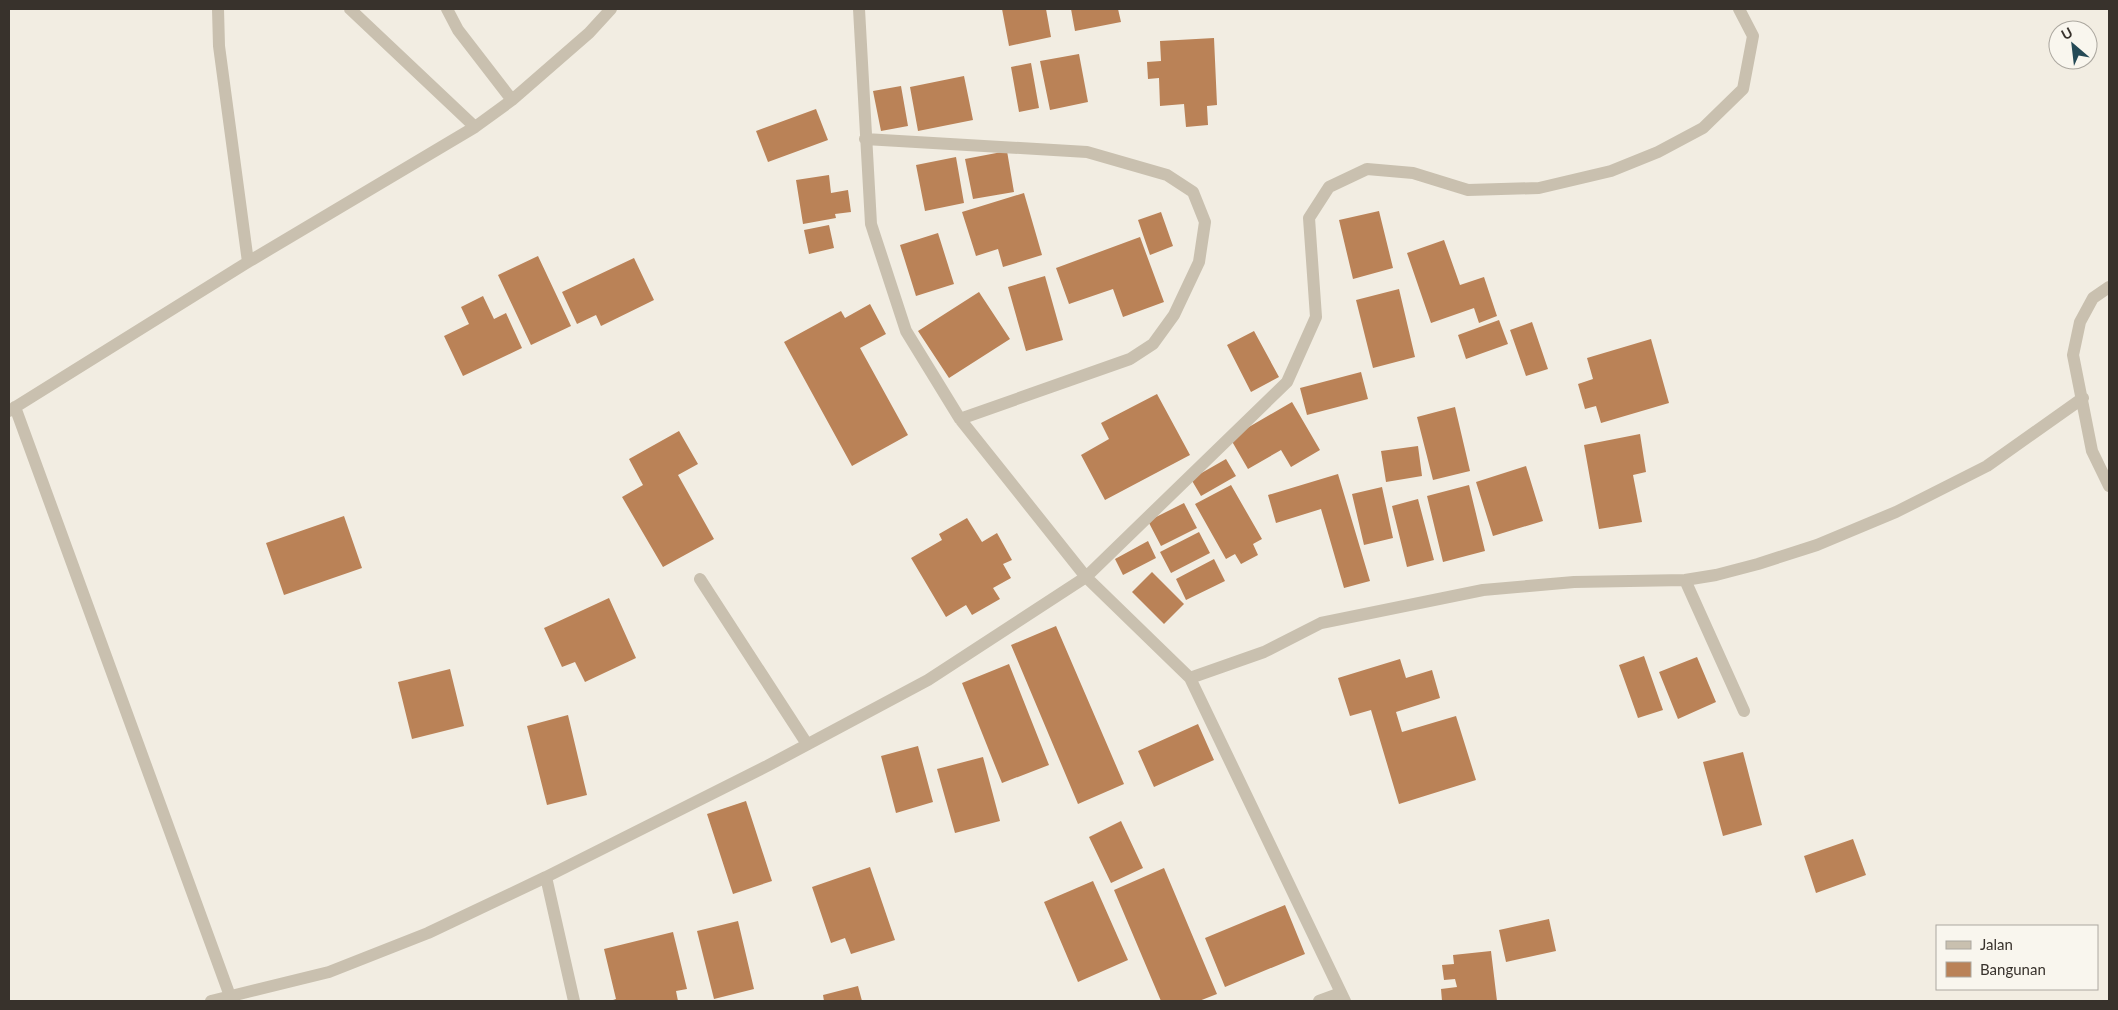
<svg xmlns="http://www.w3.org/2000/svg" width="2118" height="1010" font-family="Lato,sans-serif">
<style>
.building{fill:#ba8257}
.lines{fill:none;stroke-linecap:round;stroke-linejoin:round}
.minor{stroke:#c9c0af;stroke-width:12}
</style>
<rect width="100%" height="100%" fill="#f2ede2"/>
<path class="building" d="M1002,9H1046L1051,37L1009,46Z
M1071,9H1118L1121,22L1075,31Z
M1214,38L1217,105L1207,106L1208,125L1186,127L1184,104L1160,106L1159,78L1148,79L1147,62L1161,61L1160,41Z
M1079,54L1088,102L1050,110L1040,61Z
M1031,63L1039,108L1019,112L1011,67Z
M964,76L973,120L918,131L910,87Z
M901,86L908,126L881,131L873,91Z
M816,109L828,140L768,162L756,131Z
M1007,151L1014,192L973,199L965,159Z
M956,157L964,203L925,211L916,165Z
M829,175L831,193L848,190L851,212L835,214L836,218L803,224L796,180Z
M1024,193L1042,255L1003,267L998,249L976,256L962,212Z
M1379,211L1393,268L1353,279L1339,220Z
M1161,212L1173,246L1150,255L1138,220Z
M829,225L834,248L809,254L804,230Z
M938,233L954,284L916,296L900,245Z
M1140,237L1164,302L1123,317L1113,289L1069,304L1056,268Z
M1444,240L1460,285L1484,277L1497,316L1479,323L1474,308L1431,323L1407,253Z
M538,256L571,326L531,345L498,275Z
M634,258L654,300L601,326L596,315L577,324L562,292Z
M1045,276L1063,340L1026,351L1008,287Z
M1399,289L1415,357L1373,368L1356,300Z
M979,292L1010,339L949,378L918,331Z
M483,296L494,319L506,313L522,348L463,376L444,336L469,324L461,307Z
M870,304L886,334L860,348L908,435L852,466L784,342L841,311L845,318Z
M1499,320L1508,344L1466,359L1458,335Z
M1532,322L1548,369L1526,376L1510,330Z
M1254,331L1279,377L1251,392L1227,345Z
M1651,339L1669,403L1601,423L1596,406L1585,409L1578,384L1593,379L1587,358Z
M1361,372L1368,399L1307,415L1300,388Z
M1157,394L1190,455L1105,500L1081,455L1109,439L1101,423Z
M1292,402L1320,450L1291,467L1281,450L1248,469L1230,438Z
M1455,407L1470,471L1433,480L1417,417Z
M679,431L698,464L678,475L714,539L663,567L622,497L643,485L629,459Z
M1640,434L1646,472L1633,475L1642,522L1599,529L1584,445Z
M1418,446L1422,476L1386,482L1381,451Z
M1226,459L1236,476L1201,496L1191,479Z
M1526,466L1543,521L1493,536L1476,482Z
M1338,474L1370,581L1344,588L1321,509L1276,523L1268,495Z
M1231,485L1262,539L1253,544L1258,555L1241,564L1235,554L1226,559L1195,504Z
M1469,485L1485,551L1443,562L1427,496Z
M1382,487L1393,538L1364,545L1352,494Z
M1418,499L1434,560L1407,567L1392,506Z
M1184,503L1197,528L1161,546L1148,521Z
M344,516L362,568L284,595L266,543Z
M967,518L982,542L997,533L1012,560L1003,564L1011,578L993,588L1000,599L972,615L966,605L946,617L911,558L942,540L939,534Z
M1199,532L1210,553L1171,573L1160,552Z
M1148,541L1156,558L1123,575L1115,559Z
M1214,559L1225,581L1186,600L1176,579Z
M1152,572L1184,604L1164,624L1132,592Z
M609,598L636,658L585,682L575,662L562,667L544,628Z
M1056,626L1124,784L1078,804L1011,645Z
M1644,656L1663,710L1638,718L1619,665Z
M1697,657L1716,702L1678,719L1659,672Z
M1400,659L1406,678L1432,670L1440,698L1396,712L1402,732L1456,716L1476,780L1399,804L1371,710L1350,716L1338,678Z
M1009,664L1049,765L1002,783L962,683Z
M450,669L464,726L412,739L398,682Z
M568,715L587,795L547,805L527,726Z
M1198,724L1214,760L1154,787L1138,751Z
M918,746L933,802L896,813L881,756Z
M1743,752L1762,825L1723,836L1703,762Z
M983,757L1000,821L955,833L937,769Z
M746,801L772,881L733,894L707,814Z
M1121,821L1143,868L1111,883L1089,837Z
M1853,839L1866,875L1816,893L1804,856Z
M870,867L895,940L851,954L845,938L831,943L812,887Z
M1164,868L1217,994L1199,1001H1161L1114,890Z
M1093,881L1128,960L1078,982L1044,902Z
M1285,905L1305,954L1225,987L1205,938Z
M1549,919L1556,951L1506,962L1499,930Z
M738,921L754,989L714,999L697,931Z
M673,932L687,989L676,991L678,1001H610L616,999L604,949Z
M1491,951L1497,1001H1442L1441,989L1457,987L1455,979L1444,980L1442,965L1454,964L1453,955Z
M858,986L862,1001H824L823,995Z"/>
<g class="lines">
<path class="minor" d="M218,9L219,46L248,262
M350,9L475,127
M447,9L458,30L512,100
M859,9L871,224L906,331L960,419L1086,577L1190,678L1345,1001
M865,139L1087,152L1167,175L1193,192L1205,222L1199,262L1174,315L1153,344L1130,359L960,419
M2109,287L2093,298L2080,322L2073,355L2092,451L2109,486
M15,407L230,996
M9,411L248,262L475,127L512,100L589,33L611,9
M700,579L807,744
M1685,580L1744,711
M1190,678L1264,652L1321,623L1483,590L1574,582L1685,580L1716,575L1758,564L1817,545L1896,512L1987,466L2083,398
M546,877L574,1001
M211,1001L329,972L428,933L546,877L767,766L928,680L1086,577L1287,382L1316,317L1309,218L1329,187L1367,169L1413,173L1468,190L1539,188L1611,171L1658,152L1703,128L1743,89L1753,36L1739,9
M1319,1001L1341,993"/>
</g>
<rect width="2118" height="1010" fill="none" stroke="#38322c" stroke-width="20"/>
<rect x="1936" y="925" width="162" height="65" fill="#f9f6ee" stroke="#aca8a0"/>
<rect x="1946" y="941" width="25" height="8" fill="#c9c0af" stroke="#aca8a0"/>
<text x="1980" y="950" font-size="15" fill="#38322c">Jalan</text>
<rect x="1946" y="962" width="25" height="15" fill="#ba8257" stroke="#aca8a0"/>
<text x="1980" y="975" font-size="15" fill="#38322c">Bangunan</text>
<g transform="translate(2073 45) rotate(332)"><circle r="24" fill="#f9f6ee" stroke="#aca8a0"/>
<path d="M0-4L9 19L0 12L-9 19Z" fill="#254a56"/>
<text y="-8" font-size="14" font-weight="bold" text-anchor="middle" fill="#38322c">U</text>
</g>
</svg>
